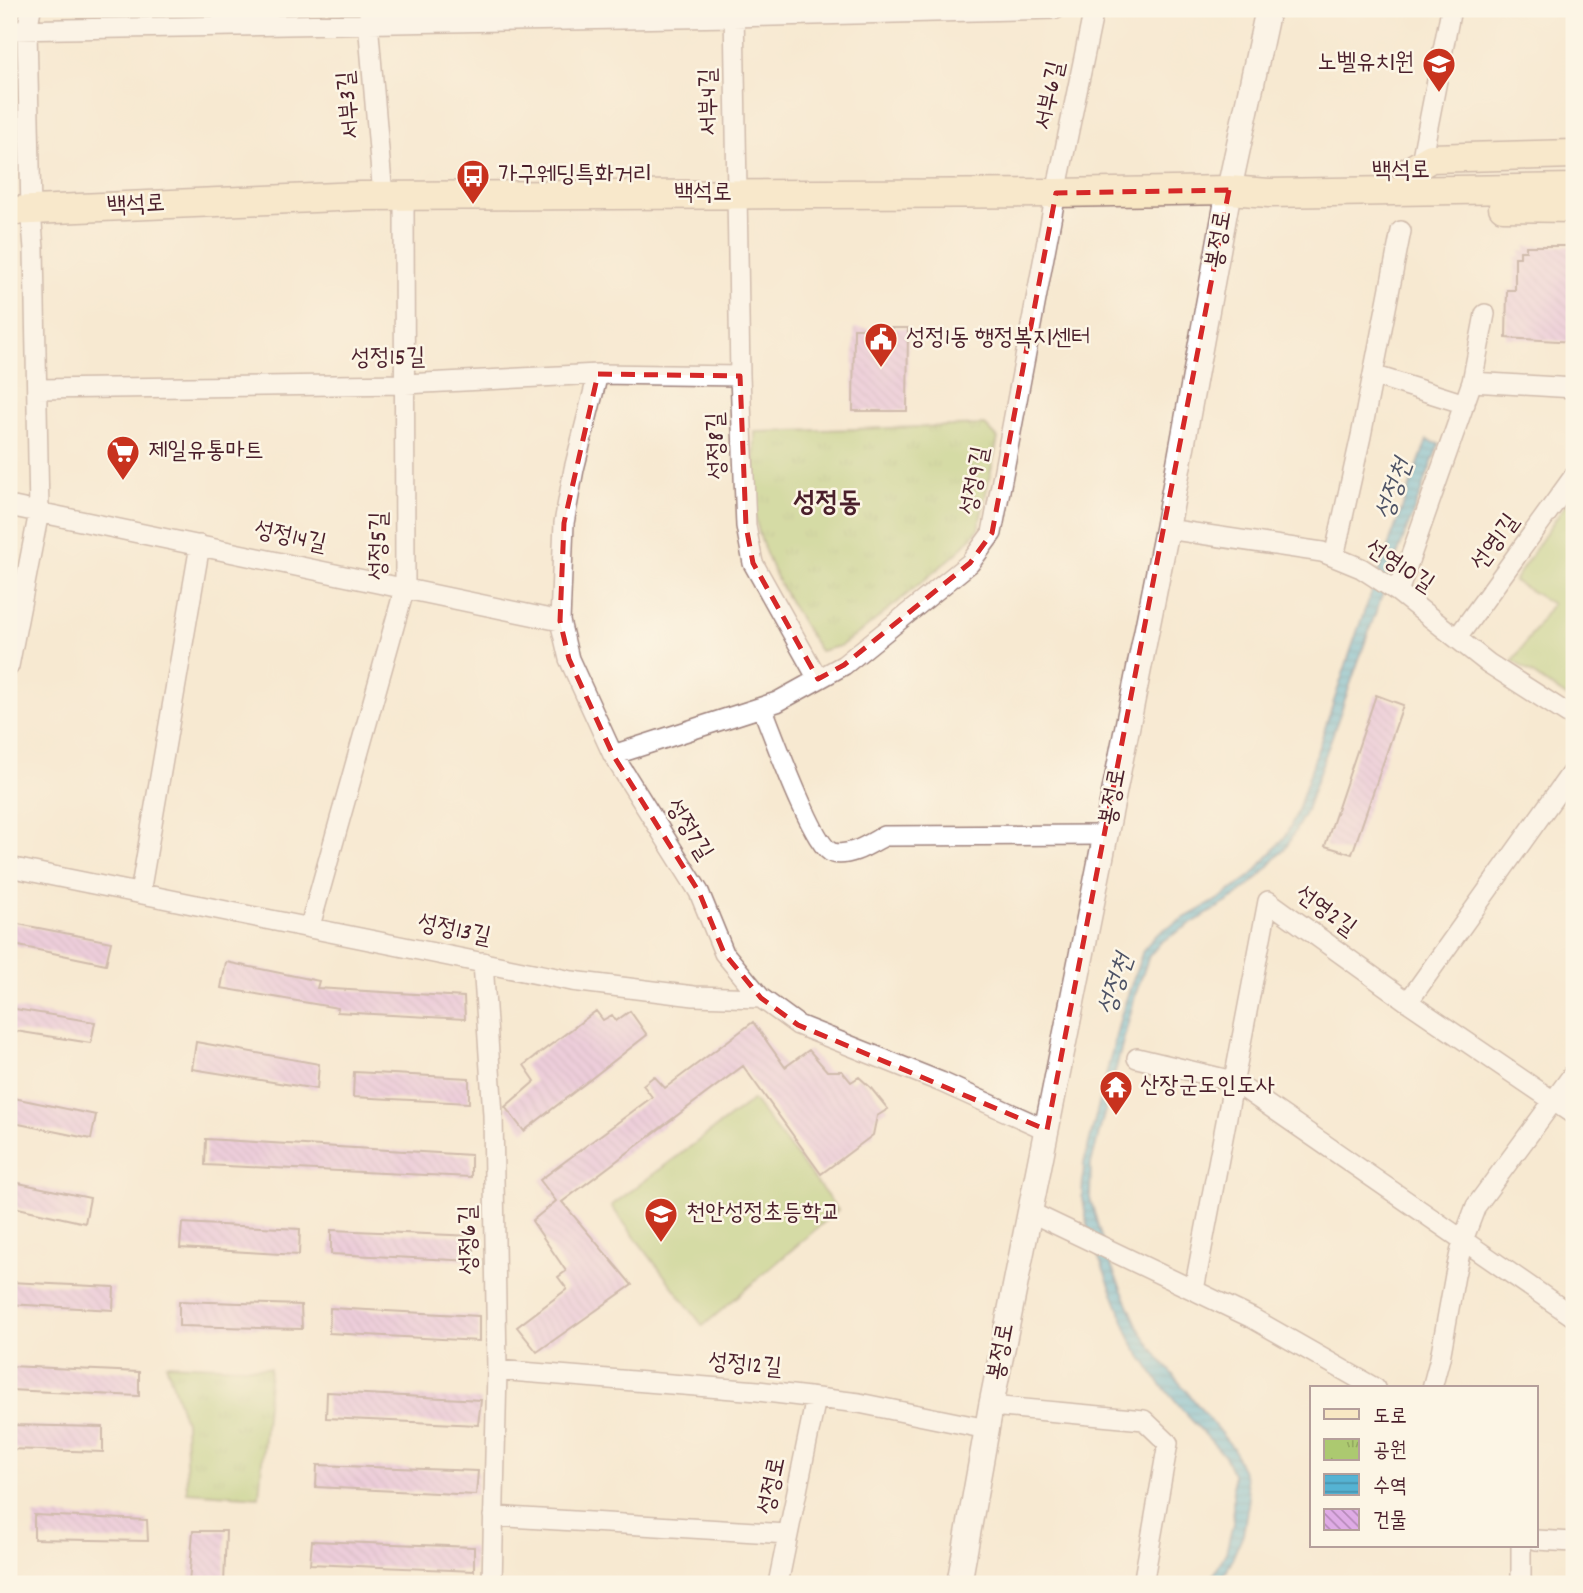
<svg xmlns="http://www.w3.org/2000/svg" width="1583" height="1593" font-family="Dekko,'Poor Story',sans-serif">
<style>
.park{fill:url(#park-tufts);stroke:#7b744e;stroke-width:2}
.pitch{fill:#acc970;stroke:#7b744e;stroke-width:2}
.water{fill:url(#water-rules);stroke:#50697f;stroke-width:2}
.building{fill:url(#building-back-hatch)}
.lines{fill:none;stroke-linecap:round;stroke-linejoin:round}
.minor-casing{stroke:#a0847e;stroke-width:22}
.tertiary-casing{stroke:#a0847e;stroke-width:27}
.secondary-casing{stroke:#a0847e;stroke-width:31}
.minor{stroke:#fff;stroke-width:19}
.tertiary{stroke:#fff;stroke-width:24}
.secondary{stroke:#f8e7c3;stroke-width:28}
.marked{fill:none;stroke:#d62828;stroke-width:5;stroke-dasharray:14 9;stroke-linejoin:round}
.labels{text-anchor:middle;dominant-baseline:central;stroke-width:5;stroke-linejoin:round;paint-order:stroke}
.poi-label{font-size:24px;fill:#4a1f2b;stroke:#fcf5e5;text-anchor:start}
.street-label{font-size:24px;fill:#4a1f2b;stroke:#fcf5e5}
.water-label{font-size:26px;font-style:italic;fill:#4e5366;stroke:#fcf5e5}
.quarter-label{font-size:28px;font-weight:bold;fill:#4a1f2b;stroke:#fcf5e5}
</style>
<defs>
<pattern id="park-tufts" width="24" height="20" patternUnits="userSpaceOnUse" patternTransform="scale(1.75)"><rect width="24" height="20" fill="#acc970"/><path d="M3 7l-1-3M5 7V3M7 7l1-3M15 17l-1-3M17 17v-4M19 17l1-3" fill="none" stroke="#96ac61"/></pattern>
<pattern id="water-rules" width="6" height="5" patternUnits="userSpaceOnUse" patternTransform="scale(1.75)"><rect width="6" height="5" fill="#55b3d3"/><path d="M0 2.5h6" fill="none" stroke="#4891ab"/></pattern>
<pattern id="building-back-hatch" width="6" height="6" patternUnits="userSpaceOnUse" patternTransform="scale(1.75)"><rect width="6" height="6" fill="#dfabe5"/><path d="M-1 5l2 2M0 0l6 6M5-1l2 2" fill="none" stroke="#b78bba"/></pattern>
</defs>
<rect width="100%" height="100%" fill="#fcf5e5"/>
<filter id="ink" filterUnits="userSpaceOnUse"><feTurbulence type="fractalNoise" baseFrequency=".0143" numOctaves="2"/><feDisplacementMap in="SourceGraphic" scale="14" xChannelSelector="R" yChannelSelector="G"/><feConvolveMatrix kernelMatrix="1 2 1 2 8 2 1 2 1" color-interpolation-filters="sRGB"/></filter>
<filter id="wash" filterUnits="userSpaceOnUse"><feTurbulence type="fractalNoise" baseFrequency=".00686" numOctaves="4" result="noise"/><feDisplacementMap in="SourceGraphic" scale="28" xChannelSelector="R" yChannelSelector="G"/><feGaussianBlur stdDeviation="1.57" result="paint"/><feColorMatrix in="noise" values="0 0 0 0 0 0 0 0 0 0 0 0 0 0 0 0 0 1.4 0 .05"/><feComposite in="paint" operator="in"/></filter>
<g filter="url(#wash)">
<rect width="100%" height="100%" fill="#f7e9d1"/>
<path class="park" d="M985,425L998,438L978,530L957,553L866,628L840,646L820,651C794,611 759,556 754,508C752,484 755,457 755,432Z
M166,1364L270,1368L259,1497L187,1492L185,1422Z"/>
<path class="pitch" d="M1567,502L1574,506V702L1513,661L1552,604L1514,581Z
M753,1100L838,1210L703,1326L611,1206Z"/>
<path class="water" d="M1427,440L1439,444L1374,617L1305,813L1287,846L1258,878L1234,898L1161,942L1149,956L1135,996L1091,1164L1090,1198L1107,1257L1139,1329L1159,1358L1233,1448L1245,1477L1249,1498L1243,1534L1221,1584H1209L1226,1552L1233,1524V1474L1225,1456L1185,1413L1158,1381L1133,1344L1089,1233L1082,1196L1084,1163L1121,1015L1143,950L1154,937L1166,928L1219,899L1252,875L1284,838L1296,815L1359,626Z"/>
<g id="blocks">
<path class="building" d="M1526,246H1574V342L1506,338L1507,290H1515V257H1520V251H1526Z
M854,328H908L907,411H853Z
M1376,695L1403,705L1352,854L1325,846Z
M13,923L111,942L106,964L9,944Z
M226,962L319,981L317,988L464,997L465,1019L337,1012L338,1008L221,988Z
M9,1008L95,1022L91,1043L9,1030Z
M596,1011L603,1020L612,1015L616,1021L630,1011L647,1035L524,1131L505,1107L535,1081L524,1065Z
M753,1022L785,1067L809,1050L827,1071H842L851,1082L859,1077L870,1087L888,1109L877,1116L873,1135L821,1174L743,1066L562,1202L632,1285L537,1352L517,1327L567,1289L558,1277L566,1271L532,1221L556,1201L540,1180L652,1097L643,1085L654,1076L665,1088Z
M196,1042L319,1064L317,1089L192,1069Z
M354,1072L469,1078V1103L353,1097Z
M9,1097L96,1115L91,1139L9,1122Z
M206,1139L471,1155V1177L205,1165Z
M9,1181L90,1198L85,1223L9,1206Z
M182,1223L300,1229L299,1255L180,1248Z
M331,1230L474,1236V1261L331,1254Z
M9,1282L114,1287L113,1310L9,1304Z
M179,1301L301,1305L302,1329L179,1326Z
M330,1308L479,1316V1341L329,1333Z
M9,1366L139,1372V1396L9,1390Z
M327,1392L481,1400L478,1425L326,1418Z
M9,1425L103,1427V1452L9,1449Z
M317,1465L478,1471L476,1495L316,1487Z
M34,1515L147,1520L148,1541L34,1539Z
M193,1531H226L224,1584H189Z
M312,1541L474,1547V1571L310,1564Z"/>
</g>
</g>
<g filter="url(#ink)">
<use href="#blocks" fill-opacity="0" stroke="#a0847e" stroke-width="2"/>
<g class="lines">
<defs>
<path id="minor" d="M734,9L740,376L746,526L753,563L818,679
M370,10L368,22L383,196
M9,30L732,17L1056,9
M1421,162L1451,9
M598,374L574,469L564,523L560,621L569,659L613,755L699,892L724,953L761,998L798,1025L941,1082L1047,1130
M1373,375L1465,404
M1472,382L1574,388
M37,389L405,384L598,374L740,376
M9,506L560,621
M1167,529L1322,552L1361,568L1398,592L1488,663L1574,718
M1334,557L1361,436L1401,231
M1398,592L1472,382L1485,314
M1457,638L1574,476
M9,666L39,512L34,249L31,211L27,30L31,9
M762,707C772,731 813,847 833,853C851,857 869,844 884,836L1106,835
M613,755L777,702L844,665L970,563L992,533L1056,193L1094,9
M9,867L572,981L694,996L761,998
M140,893L200,545
M310,926L405,587L404,196
M483,962L493,1115L497,1370L492,1584
M1408,1002L1574,1115
M1137,1058L1233,1081L1574,1317
M1030,1212L1252,1318L1375,1388
M1194,1290L1268,901L1408,1002L1574,769
M497,1370L758,1391L859,1403L987,1429
M1432,1388L1440,1358L1455,1275L1463,1240L1476,1206L1574,1073
M991,1406L1144,1420L1168,1443L1143,1584
M493,1516L788,1534
M1536,1540L1574,1542
M1521,1546V1580L1524,1584
M778,1584L816,1398"/>
<path id="tertiary" d="M959,1584L991,1406L1167,529L1229,190L1268,9"/>
<path id="secondary" d="M1409,171L1431,158L1574,154
M1503,207L1574,208
M9,211L360,196L1056,193L1229,190L1269,193L1574,188"/>
</defs>
<use href="#minor" class="minor-casing"/>
<use href="#tertiary" class="tertiary-casing"/>
<use href="#secondary" class="secondary-casing"/>
<use href="#minor" class="minor"/>
<use href="#tertiary" class="tertiary"/>
<use href="#secondary" class="secondary"/>
</g>
</g>
<path d="M0 0H1583V1593H0ZM1229,190L1047,1130L798,1025L761,998L724,953L699,892L613,755L569,659L560,621L564,523L598,374L740,376L746,526L753,563L818,679L844,665L970,563L992,533L1056,193Z" fill="#f7e9d1" fill-opacity=".55" fill-rule="evenodd"/>
<path class="marked" d="M1229,190L1047,1130L798,1025L761,998L724,953L699,892L613,755L569,659L560,621L564,523L598,374L740,376L746,526L753,563L818,679L844,665L970,563L992,533L1056,193Z"/>
<defs>
<symbol id="school-pin" viewBox="-11 -11 22 30"><path d="M0 17L-7.5 6A9.5 9.5 0 1 1 7.5 6Z" fill="#c8321e" stroke="#fcf5e5"/><path d="M0-5L7-2L0 1L-7-2ZM-4 1L0 2.5L4 1V4Q0 6-4 4Z" fill="#fff"/></symbol>
<symbol id="bus-pin" viewBox="-11 -11 22 30"><path d="M0 17L-7.5 6A9.5 9.5 0 1 1 7.5 6Z" fill="#c8321e" stroke="#fcf5e5"/><path d="M-5-6H5V4H4V6H2V4H-2V6H-4V4H-5ZM-3.5-4V0h7V-4ZM-3.5 1.2v1.5H-2V1.2ZM2 1.2v1.5H3.5V1.2Z" fill="#fff"/></symbol>
<symbol id="civic-pin" viewBox="-11 -11 22 30"><path d="M0 17L-7.5 6A9.5 9.5 0 1 1 7.5 6Z" fill="#c8321e" stroke="#fcf5e5"/><path d="M-.6-6.5H3V-4.5H.6V-3L4-1V1h2V6H-6V1h2V-1L-.6-3ZM-1.2 2.5V6h2.4V2.5Z" fill="#fff"/></symbol>
<symbol id="supermarket-pin" viewBox="-11 -11 22 30"><path d="M0 17L-7.5 6A9.5 9.5 0 1 1 7.5 6Z" fill="#c8321e" stroke="#fcf5e5"/><path d="M-6-5.5h2.5l.6 2H6L4.5 2H-2.5L-4.4-4H-6ZM-1.5 3.2a1.3 1.3 0 1 0 .1 0ZM3 3.2a1.3 1.3 0 1 0 .1 0Z" fill="#fff"/></symbol>
<symbol id="temple-pin" viewBox="-11 -11 22 30"><path d="M0 17L-7.5 6A9.5 9.5 0 1 1 7.5 6Z" fill="#c8321e" stroke="#fcf5e5"/><path d="M0-6L5-2H3V0L6.5 2.5H4V6H1.5V3h-3V6H-4V2.5H-6.5L-3 0V-2H-5Z" fill="#fff"/></symbol>
</defs>
<g fill-rule="evenodd">
<use href="#school-pin" x="1420" y="45" width="38" height="52"/>
<use href="#bus-pin" x="454" y="157" width="38" height="52"/>
<use href="#civic-pin" x="862" y="320" width="38" height="52"/>
<use href="#supermarket-pin" x="104" y="433" width="38" height="52"/>
<use href="#temple-pin" x="1097" y="1068" width="38" height="52"/>
<use href="#school-pin" x="642" y="1195" width="38" height="52"/>
</g>
<g class="labels">
<g class="poi-label">
<text x="1414" y="64" text-anchor="end">노벨유치원</text>
<text x="498" y="176">가구웨딩특화거리</text>
<text x="906" y="339">성정1동 행정복지센터</text>
<text x="148" y="452">제일유통마트</text>
<text x="1140" y="1087">산장군도인도사</text>
<text x="686" y="1214">천안성정초등학교</text>
</g>
<g class="street-label">
<text transform="translate(1051 96) rotate(-78)">서부6길</text>
<text transform="translate(710 102) rotate(-91)">서부4길</text>
<text transform="translate(350 105) rotate(-95)">서부3길</text>
<text transform="translate(1401 172) rotate(-1)">백석로</text>
<text x="703" y="194">백석로</text>
<text transform="translate(136 206) rotate(-3)">백석로</text>
<text transform="translate(1220 240) rotate(-80)">봉정로</text>
<text transform="translate(388 359) rotate(-1)">성정15길</text>
<text transform="translate(718 446) rotate(-92)">성정8길</text>
<text transform="translate(976 481) rotate(-79)">성정9길</text>
<text transform="translate(290 538) rotate(12)">성정14길</text>
<text transform="translate(1496 543) rotate(-54)">선영1길</text>
<text transform="translate(380 546) rotate(-89)">성정5길</text>
<text transform="translate(1399 567) rotate(33)">선영10길</text>
<text transform="translate(1114 797) rotate(-79)">봉정로</text>
<text transform="translate(688 830) rotate(58)">성정7길</text>
<text transform="translate(1325 912) rotate(36)">선영2길</text>
<text transform="translate(454 931) rotate(12)">성정13길</text>
<text transform="translate(470 1240) rotate(-91)">성정6길</text>
<text transform="translate(1002 1352) rotate(-79)">봉정로</text>
<text transform="translate(745 1366) rotate(5)">성정12길</text>
<text transform="translate(773 1486) rotate(-78)">성정로</text>
</g>
<g class="water-label">
<text transform="translate(1395 490) rotate(-70)">성정천</text>
<text transform="translate(1117 985) rotate(-71)">성정천</text>
</g>
<g class="quarter-label">
<text x="827" y="505">성정동</text>
</g>
</g>
<rect width="1583" height="1593" fill="none" stroke="#fcf5e5" stroke-width="35"/>
<rect x="1310" y="1386" width="228" height="161" fill="#fcf5e5" stroke="#b59f9b" stroke-width="2"/>
<rect x="1324" y="1409" width="35" height="10" fill="#f8e7c3" stroke="#b59f9b" stroke-width="2"/>
<text x="1373" y="1422" font-size="21" fill="#4a1f2b">도로</text>
<rect x="1324" y="1439" width="35" height="21" fill="url(#park-tufts)" stroke="#b59f9b" stroke-width="2"/>
<text x="1373" y="1456" font-size="21" fill="#4a1f2b">공원</text>
<rect x="1324" y="1474" width="35" height="21" fill="url(#water-rules)" stroke="#b59f9b" stroke-width="2"/>
<text x="1373" y="1492" font-size="21" fill="#4a1f2b">수역</text>
<rect x="1324" y="1509" width="35" height="21" fill="url(#building-back-hatch)" stroke="#b59f9b" stroke-width="2"/>
<text x="1373" y="1526" font-size="21" fill="#4a1f2b">건물</text>
</svg>
